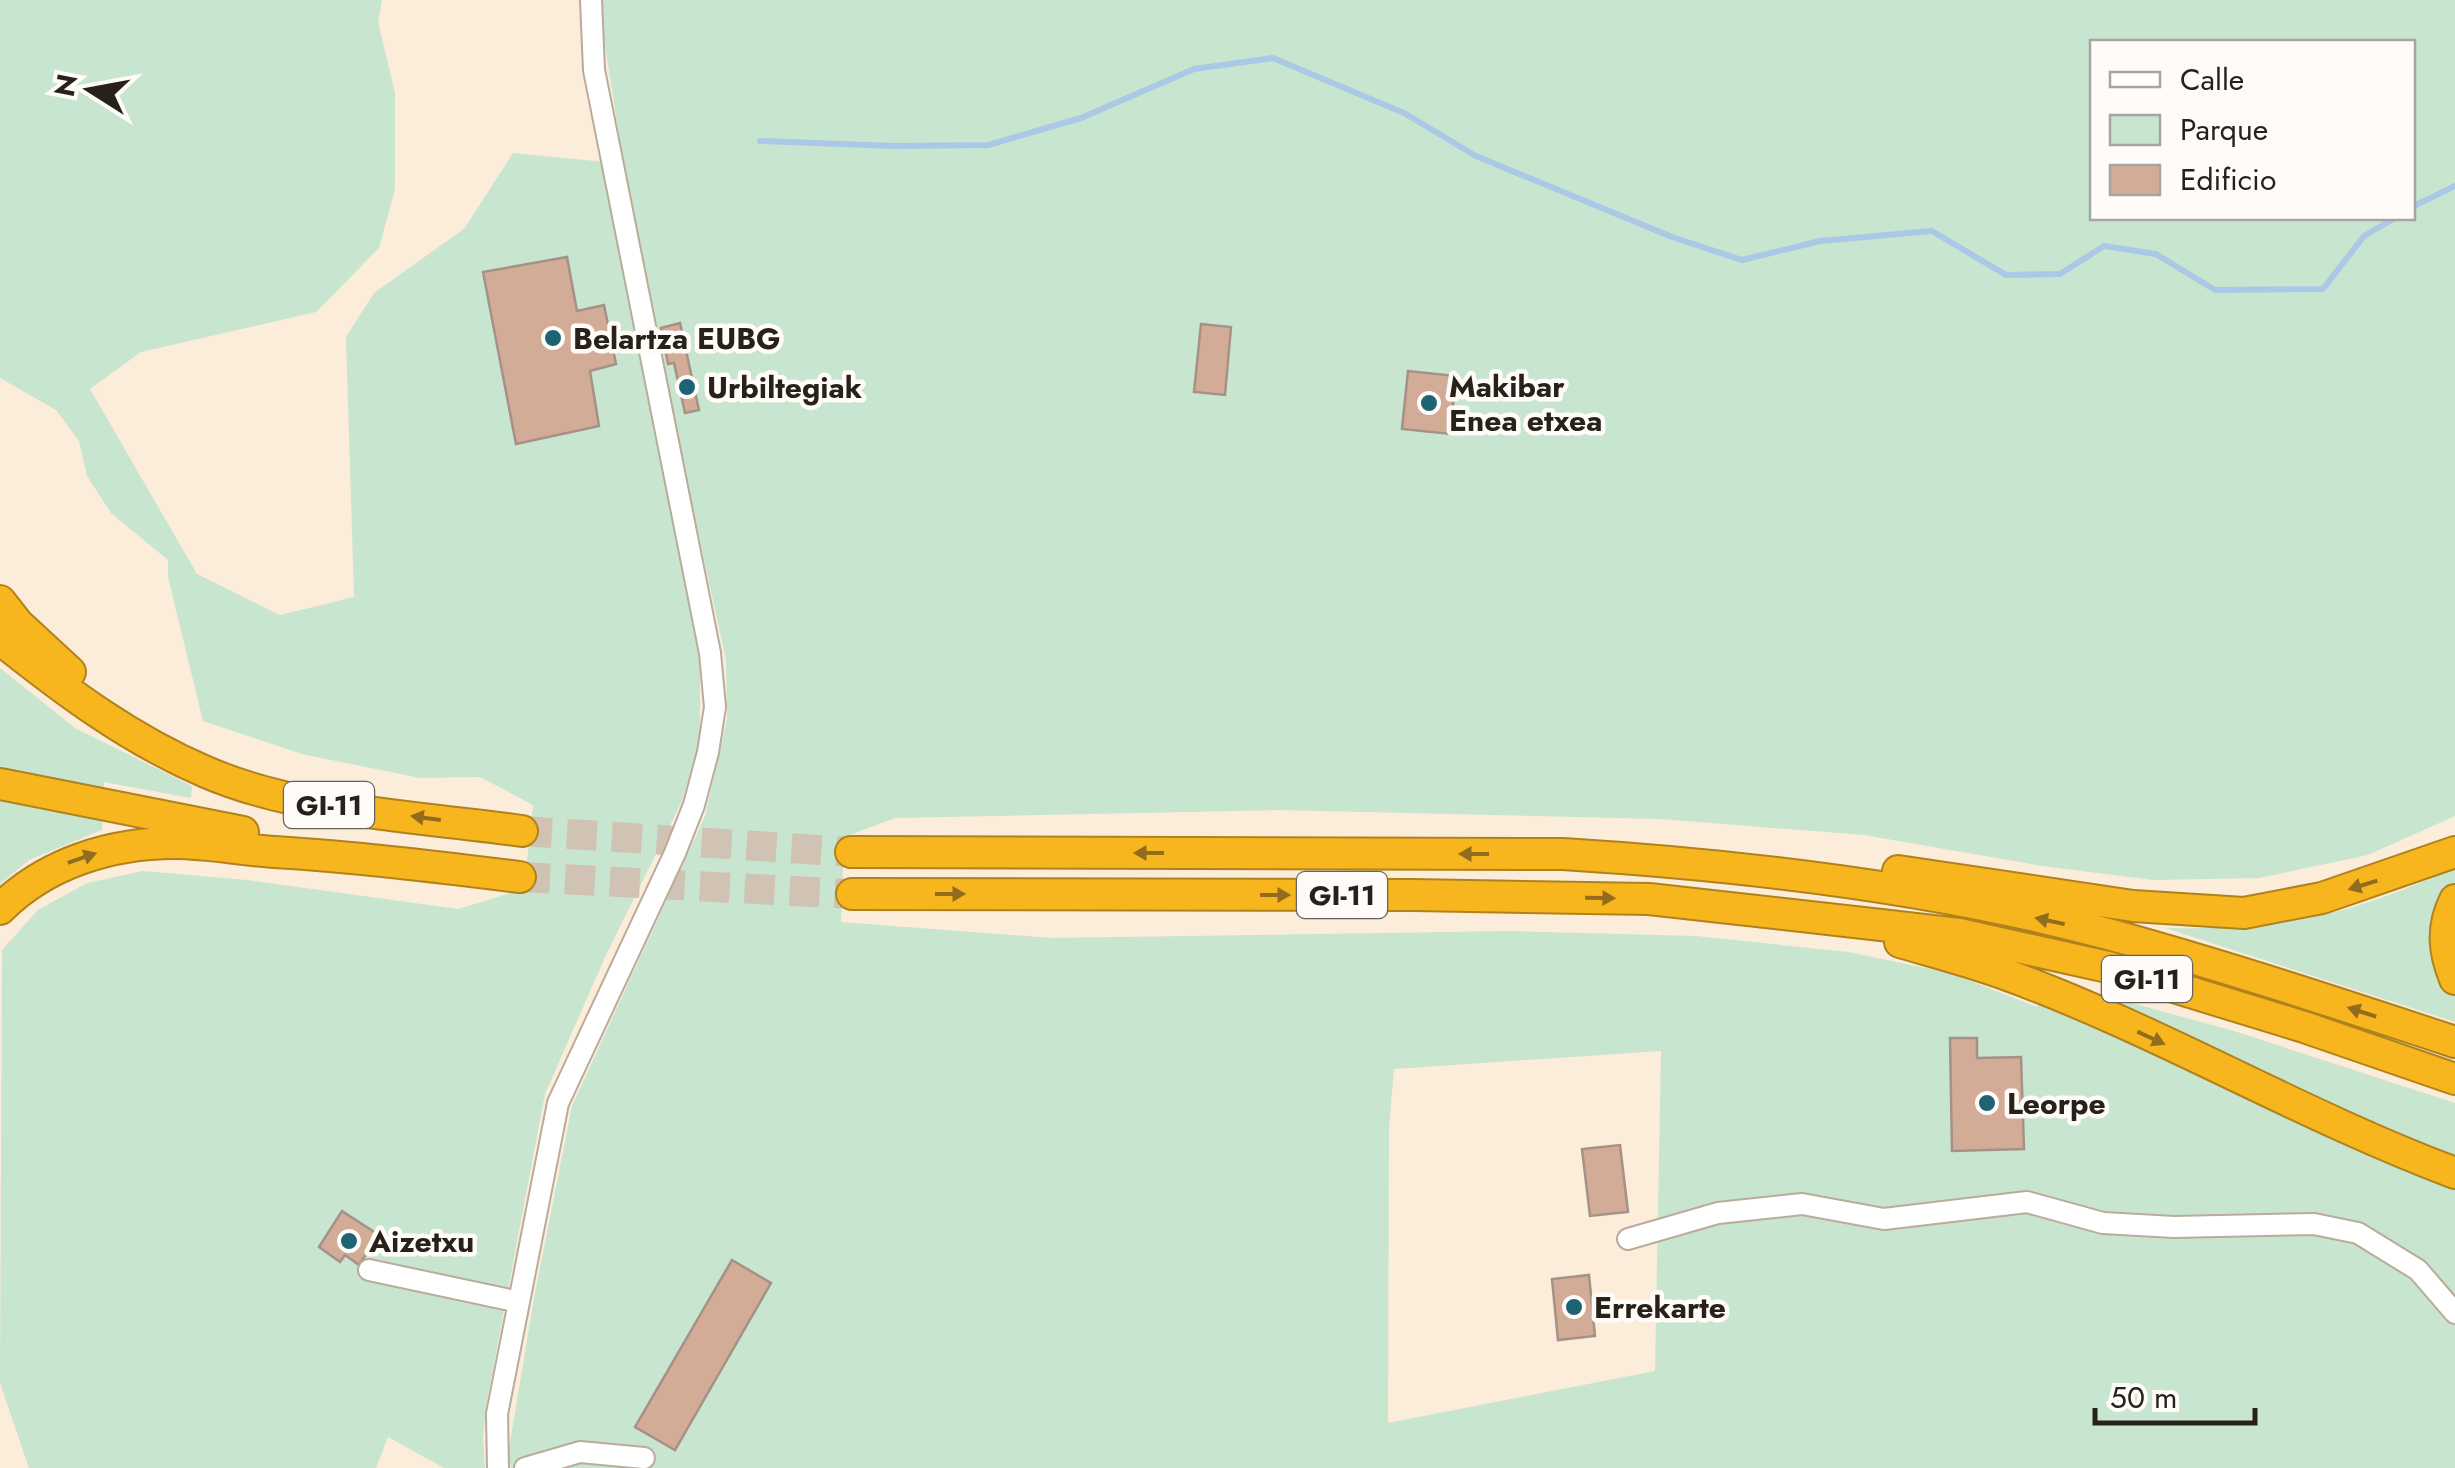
<svg xmlns="http://www.w3.org/2000/svg" width="2455" height="1468" font-family="Jost,sans-serif">
<style>
.green{fill:#c8e5cf;fill-rule:evenodd}
.lines{fill:none;stroke-linecap:round;stroke-linejoin:round}
.stream{stroke:#abc9e7;stroke-width:6}
.building{fill:#d3ac98;stroke:#a69186;stroke-width:2.5}
.highway-tunnel{stroke:#d1c3b4;stroke-width:30;stroke-dasharray:30 15;stroke-linecap:butt}
.minor-casing{stroke:#baab9a;stroke-width:24}
.highway-casing{stroke:#af821d;stroke-width:34}
.minor{stroke:#fff;stroke-width:20}
.highway{stroke:#f8b61e;stroke-width:30}
.oneway{fill:#906c1c}
.poi-dot{fill:#1e6374;stroke:#fefbf8;stroke-width:4}
.labels{text-anchor:middle;dominant-baseline:central;stroke-width:9;stroke-linejoin:round;paint-order:stroke}
.shield{fill:#fefbf8;stroke:#68625d;stroke-width:2.5}
.shield-label{font-size:28px;font-weight:bold;fill:#27211a}
.poi-label{font-size:30px;font-weight:bold;fill:#27211a;stroke:#fefbf8;text-anchor:start}
</style>
<rect width="100%" height="100%" fill="#fcecda"/>
<path class="green" d="M0,0H382L378,22L395,93V189L379,248L316,312L141,352L90,389L197,574L280,615L354,597L346,337L374,293L464,229L513,153L605,162L653,426L700,658V738L682,801L606,955L545,1094L487,1401L483,1438L485,1468H444L388,1437L376,1468H29L0,1383L2,950L38,910L87,883L143,871L247,880L458,909L524,889L533,805L480,777L420,778L302,754L203,721L168,577V560L111,513L87,476L79,441L56,410L0,378Z
M598,0H2455V816L2368,855L2259,878L2153,880L2042,866L1864,835L1660,819L1278,810L895,818L844,837L841,922L1051,938L1510,931L1696,936L1848,952L1950,973L2037,1007L2059,983L2234,1031L2455,1103V1468H511L508,1454L534,1298L572,1106L705,816L727,719L726,660L638,257ZM2092,42H2412V218H2092ZM1661,1051L1655,1371L1388,1423L1389,1129L1394,1069Z
M0,668L75,728L192,786L191,798L104,782L102,830L29,860L0,884Z
M2455,869V1022L2165,928C2215,929 2264,927 2314,917C2362,908 2409,887 2455,869Z"/>
<g class="lines">
<path class="stream" d="M760,141L894,146L988,145L1081,118L1194,69L1273,58L1404,113L1476,156L1672,237L1742,260L1820,241L1932,231L2006,275L2060,274L2104,246L2156,254L2215,290L2323,289L2364,236L2395,218
M2412,207L2455,186"/>
</g>
<path class="building" d="M567,257L577,311L604,305L616,364L590,371L599,426L516,444L483,272Z
M680,323L699,410L685,413L674,363L668,364L661,328Z
M1201,324L1231,327L1225,395L1194,392Z
M1408,371L1456,376L1450,434L1402,429Z
M1950,1038H1977V1058L2021,1057L2024,1149L1952,1151Z
M1620,1145L1628,1212L1590,1216L1582,1149Z
M342,1211L379,1235L359,1265L345,1255L340,1262L319,1247Z
M732,1260L771,1283L675,1450L635,1427Z
M1589,1275L1595,1336L1558,1340L1552,1279Z"/>
<g class="lines">
<path class="highway-tunnel" d="M522,831L851,852
M520,877L852,894"/>
<defs>
<path id="minor" d="M1628,1239L1718,1213L1802,1204L1884,1219L2027,1202L2103,1223L2174,1227L2314,1224L2358,1233L2418,1270L2455,1313
M369,1270L519,1302
M498,1468L497,1414L558,1103L675,853L694,805L708,752L715,707L710,653L594,70L591,0
M525,1468L580,1452L644,1458"/>
<path id="highway" d="M0,601L18,624L70,672
M0,639C65,691 129,739 206,772C298,812 422,817 522,831
M0,784L243,832
M851,852L1563,854C1739,865 1938,888 2108,934C2225,966 2340,1004 2455,1042
M1898,871L2133,906L2244,913L2322,898L2455,852
M852,894L1413,895L1649,899L1881,925L1959,934L2112,968L2304,1027L2455,1079
M2455,900C2441,928 2444,952 2455,979
M0,909C46,863 111,843 175,843C208,843 242,850 275,852C357,857 438,867 520,877
M1900,942C1934,952 1969,961 2002,973C2157,1029 2300,1115 2455,1173"/>
</defs>
<use href="#minor" class="minor-casing"/>
<use href="#highway" class="highway-casing"/>
<use href="#minor" class="minor"/>
<use href="#highway" class="highway"/>
</g>
<defs><path id="oneway-solid" d="M-6-.8H1V-3.2L6.5 0L1 3.2V.8H-6Z" transform="scale(2.5)"/></defs>
<g class="oneway">
<use href="#oneway-solid" transform="translate(426 818) rotate(-172)"/>
<use href="#oneway-solid" transform="translate(1149 853) rotate(-180)"/>
<use href="#oneway-solid" transform="translate(1474 854) rotate(-180)"/>
<use href="#oneway-solid" transform="translate(82 858) rotate(-19)"/>
<use href="#oneway-solid" transform="translate(2363 885) rotate(163)"/>
<use href="#oneway-solid" transform="translate(950 894)"/>
<use href="#oneway-solid" transform="translate(1275 895)"/>
<use href="#oneway-solid" transform="translate(1600 898) rotate(1)"/>
<use href="#oneway-solid" transform="translate(2050 921) rotate(-168)"/>
<use href="#oneway-solid" transform="translate(2362 1012) rotate(-162)"/>
<use href="#oneway-solid" transform="translate(2151 1038) rotate(25)"/>
</g>
<g class="poi-dot">
<circle cx="553" cy="338" r="10"/>
<circle cx="687" cy="387" r="10"/>
<circle cx="1429" cy="403" r="10"/>
<circle cx="1987" cy="1103" r="10"/>
<circle cx="349" cy="1241" r="10"/>
<circle cx="1574" cy="1307" r="10"/>
</g>
<g class="labels">
<g class="shield">
<rect x="284" y="782" width="90" height="46" rx="8"/>
<rect x="1297" y="872" width="90" height="46" rx="8"/>
<rect x="2102" y="956" width="90" height="46" rx="8"/>
</g>
<g class="shield-label">
<text x="329" y="805">GI-11</text>
<text x="1342" y="895">GI-11</text>
<text x="2147" y="979">GI-11</text>
</g>
<g class="poi-label">
<text x="573" y="338">Belartza EUBG</text>
<text x="1449" y="386">Makibar<tspan x="1449" dy="34">Enea etxea</tspan></text>
<text x="707" y="387">Urbiltegiak</text>
<text x="2007" y="1103">Leorpe</text>
<text x="369" y="1241">Aizetxu</text>
<text x="1594" y="1307">Errekarte</text>
</g>
</g>
<rect x="2090" y="40" width="325" height="180" fill="#fefbf8" stroke="#a8a49f" stroke-width="2.5"/>
<rect x="2110" y="72" width="50" height="15" fill="#ffffff" stroke="#a8a49f" stroke-width="2.5"/>
<text x="2180" y="90" font-size="30" fill="#27211a">Calle</text>
<rect x="2110" y="115" width="50" height="30" fill="#c8e5cf" stroke="#a8a49f" stroke-width="2.5"/>
<text x="2180" y="140" font-size="30" fill="#27211a">Parque</text>
<rect x="2110" y="165" width="50" height="30" fill="#d3ac98" stroke="#a8a49f" stroke-width="2.5"/>
<text x="2180" y="190" font-size="30" fill="#27211a">Edificio</text>
<g transform="translate(90 90) rotate(281)" stroke="#fefbf8" stroke-width="8" paint-order="stroke">
<path d="M0-8L18 38L0 25L-18 38Z" fill="#27211a"/>
<text y="-15" font-size="28" font-weight="bold" text-anchor="middle" fill="#27211a">N</text>
</g>
<path d="M2095 1408v15h160v-15" fill="none" stroke="#27211a" stroke-width="5"/>
<text x="2110" y="1408" font-size="30" fill="#27211a" stroke="#fefbf8" stroke-width="8" paint-order="stroke">50 m</text>
</svg>
